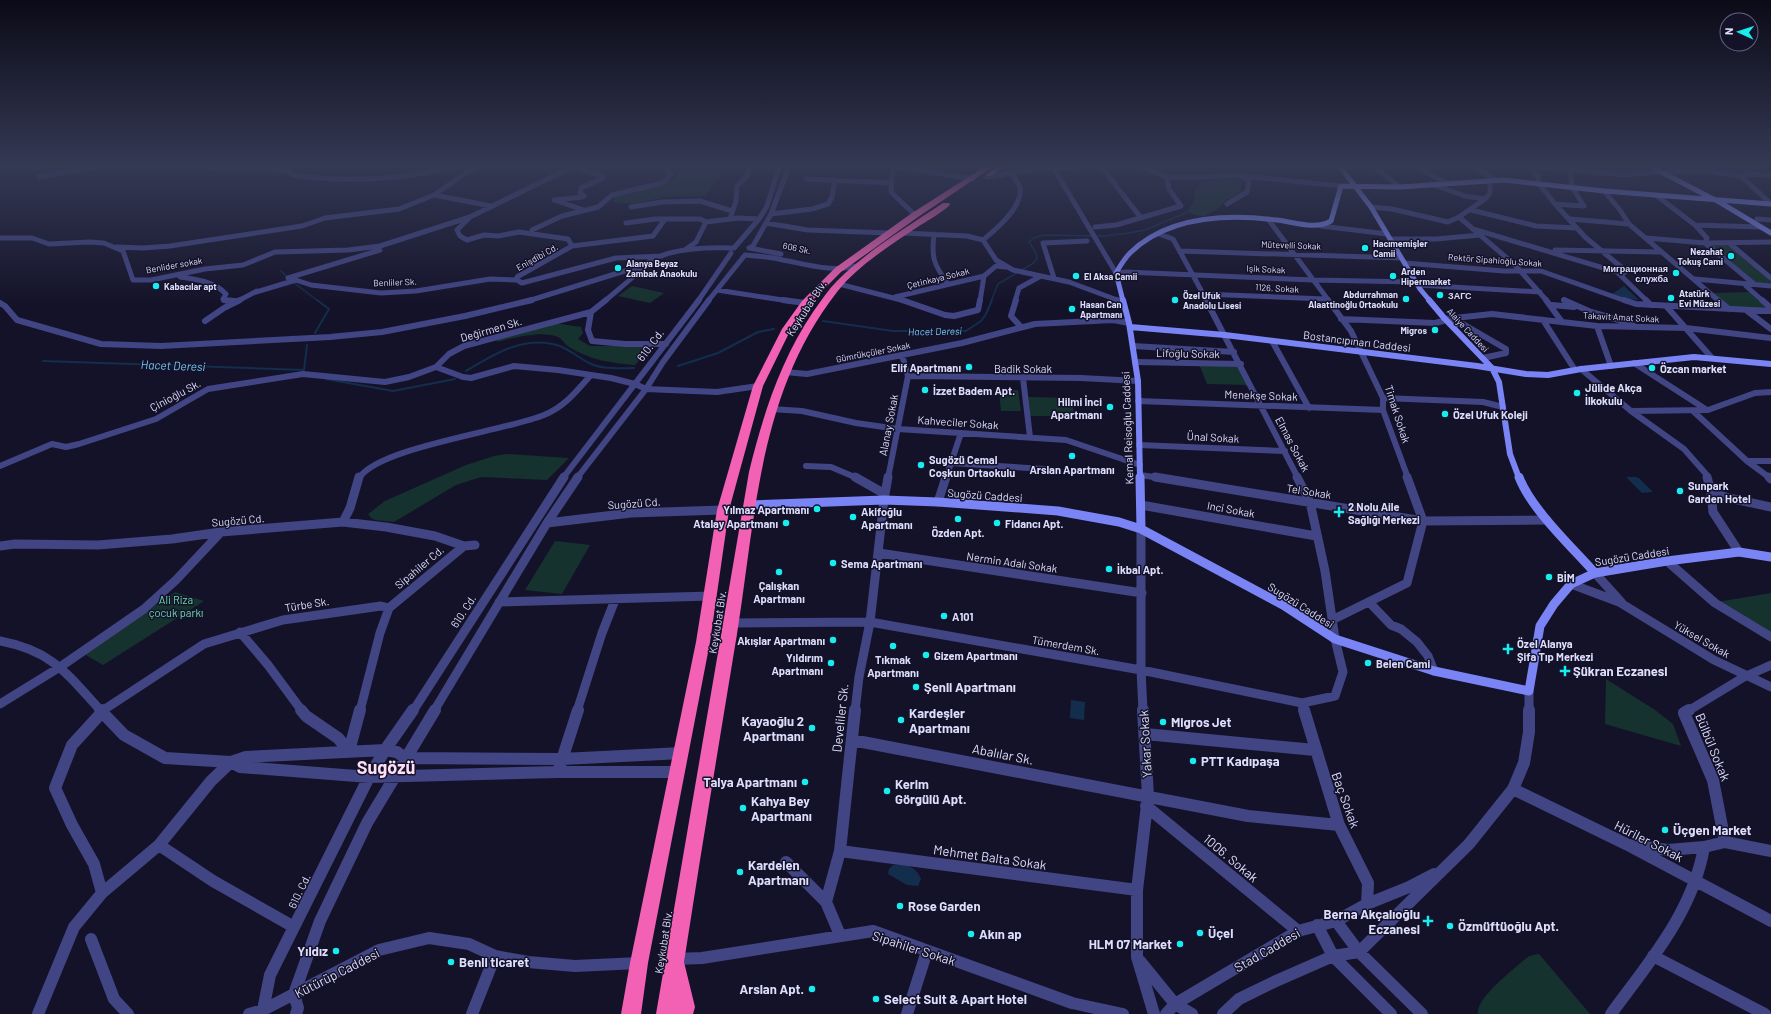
<svg xmlns="http://www.w3.org/2000/svg" width="1771" height="1014" font-family="Barlow,sans-serif">
<style>
.green{fill:#16322e}
.water{fill:#132e4c}
.lines{fill:none;stroke-linecap:round;stroke-linejoin:round}
.stream-far1{stroke:#132e4c;stroke-width:1.5}
.stream{stroke:#132e4c;stroke-width:2}
.street-far3{stroke:#414584;stroke-width:5}
.street-far2{stroke:#414584;stroke-width:6}
.street-far1{stroke:#414584;stroke-width:9}
.street{stroke:#414584;stroke-width:12}
.secondary-far2{stroke:#7b84f5;stroke-width:5}
.secondary-far1{stroke:#7b84f5;stroke-width:6}
.secondary{stroke:#7b84f5;stroke-width:9}
.highway{fill:#f361b5;fill-rule:evenodd}
.poi-dot{fill:#17edee;stroke:#141229;stroke-width:1.5}
.labels{text-anchor:middle;dominant-baseline:central;stroke-width:3;stroke-linejoin:round;paint-order:stroke}
.far-poi-label{font-size:9px;font-weight:bold;fill:#ddddfc;stroke:#141229;text-anchor:start}
.far-street-label{font-size:9px;fill:#ddddfc;stroke:#141229}
.far-water-label{font-size:10px;font-style:italic;fill:#73c5f4;stroke:#141229}
.street-label{font-size:11px;fill:#ddddfc;stroke:#141229}
.poi-label{font-size:11px;font-weight:bold;fill:#ddddfc;stroke:#141229;text-anchor:start}
.park-label{font-size:11px;fill:#6dd8b3;stroke:#141229}
.water-label{font-size:12px;font-style:italic;fill:#73c5f4;stroke:#141229}
.near-poi-label{font-size:13px;font-weight:bold;fill:#ddddfc;stroke:#141229;text-anchor:start}
.near-street-label{font-size:13px;fill:#ddddfc;stroke:#141229}
.near-district-label{font-size:18px;font-weight:bold;fill:#fddef4;stroke:#141229}
</style>
<rect width="100%" height="100%" fill="#141229"/>
<path class="green" d="M199,164H294L284,167H209Z
M678,171L723,173L705,196L665,197L632,204L614,202V198L622,192L672,180L679,173Z
M1228,178L1243,180L1241,181V192L1226,200L1218,209L1204,216L1195,215L1188,211L1195,199L1194,192L1202,181Z
M1709,244H1727L1771,280V285L1755,284Z
M632,286L664,293L650,303L618,296Z
M1750,292L1771,310L1731,309L1713,293Z
M554,323L581,327L583,333L578,339L590,346H651L635,365C611,363 590,360 569,347C565,345 563,339 558,337C543,330 513,338 497,342L498,338Z
M1199,364L1239,365L1248,385L1207,384Z
M999,390H1018L1021,411H1001Z
M1028,397L1072,398L1074,416H1030Z
M507,454L569,458L547,480L481,477L456,485L394,522L375,520L371,518L368,514L385,501L466,465L494,456Z
M555,541L590,545L562,594L525,590Z
M175,592L204,601L103,665L84,654Z
M1771,593V634L1717,602Z
M1606,679L1655,710L1673,724L1681,746L1605,724Z
M1539,954L1590,1014H1478C1475,998 1518,966 1529,956Z"/>
<path class="water" d="M1624,286L1639,300L1629,299L1612,294Z
M1626,477H1636L1640,479L1653,492L1642,493Z
M1071,700L1085,702L1084,720L1070,718Z
M893,865C906,864 916,866 921,879L918,886L907,885L888,874L889,869Z"/>
<g class="lines">
<path class="stream-far1" d="M1236,170L1249,166L1275,164
M281,271L287,277
M293,282L318,301
M991,301L998,284L1032,264L1037,259L1036,253L1029,242L1034,238L1043,235L1104,236L1129,233L1145,230L1188,212L1194,204L1201,182"/>
<path class="stream" d="M823,321L893,331H966L981,321L986,314L992,300
M315,333L329,309L317,300
M43,361L304,370L307,345
M678,366L718,353L758,332L774,329
M466,371C494,354 526,334 560,346C570,350 579,358 589,363C603,370 619,368 634,368
M326,379L393,391L455,379"/>
<path class="street-far3" d="M190,164L216,168L287,170
M298,164L286,169L292,175C346,183 410,180 462,164
M578,164L470,217L457,230L460,236L467,240L484,235L498,236L519,232L568,239L572,246L517,277V280L522,283L616,258L662,256
M882,164L973,179
M893,164L891,192L915,215
M1204,164L1227,166
M1370,164L1400,187
M1416,164L1426,172L1446,183
M1472,164L1495,180
M1513,164L1623,175L1660,172
M1768,164L1771,165
M1100,165L1141,218
M1567,165L1570,169L1572,187L1584,206
M573,167L603,176V178L581,188L580,193L584,196L583,197L554,200L584,210
M1053,167L1116,273L1126,272L1313,280L1415,282
M1667,171L1711,172L1719,164
M1010,172C1013,177 1019,182 1020,188C1023,207 996,229 983,240L996,260L1013,270L1069,282L1120,301
M1711,172L1741,176
M39,177L112,164
M987,177L1041,168L1121,165L1138,166L1167,177H1209L1232,175L1341,186
M806,179L892,183
M1490,180V193L1485,199L1459,217L1515,265L1547,301
M1431,184L1465,196L1485,199
M1604,191L1620,210L1629,224L1719,301
M434,195L479,164
M1657,196L1695,225L1707,238L1705,243L1754,284L1746,286L1763,301
M1770,203L1741,176L1743,174L1771,175
M1227,204L1247,192L1249,181L1241,176
M1555,204L1584,206
M631,207L662,202L700,201L732,211
M1371,207L1392,209L1448,222L1459,217
M1471,210L1536,226L1577,228
M771,214L812,209L828,204L832,197L835,181
M731,216L736,201L737,186L748,175L749,164
M1268,219L1329,301
M1570,219L1629,224
M1757,219L1771,220
M626,223L655,219H700L706,222
M766,223L808,230L890,233
M1695,225L1761,227
M1321,226L1387,234
M1095,227L1116,225L1181,206L1169,189L1167,177
M1473,229L1617,272L1624,273L1626,271L1585,237L1555,204L1539,184L1538,176L1528,166
M532,233V230L562,216L598,207L612,195L662,183L667,179L671,174L665,167L666,164
M903,233L967,236L983,240
M934,234C931,258 934,265 948,284
M1159,234L1173,239L1207,301
M0,238H32L49,244L89,242L104,243L123,251L133,280H151L205,269L243,265L275,252L348,250L380,246L470,217
M1646,238L1705,243L1771,242
M1390,239H1436L1480,235
M1729,243L1771,278
M572,246L653,236L665,219
M117,247L143,248L170,246L302,226L325,218L399,209L434,195L491,206
M749,248L781,254
M749,248L753,246L771,214L790,164
M686,249L696,242L706,222L738,218L759,219
M1555,250L1660,252
M1180,251L1401,258
M1405,263L1504,271H1541L1626,301
M1617,272L1647,301
M180,277C196,279 215,282 226,294L223,299L226,301
M288,278L380,250
M1054,278L1043,243L1087,241
M1695,279L1771,286
M839,284L905,301
M1418,285L1540,292
M717,290L789,301
M253,293L296,280L311,285L381,293L416,291L490,279L517,280
M1203,294L1325,299
M895,297L984,276L996,266L1005,267
M1564,300L1565,301
M238,301L257,291
M528,301L644,265
M605,301C614,293 624,285 633,277C637,273 640,268 644,265C665,248 708,247 734,248L759,219L767,206L780,164
M698,301L731,253
M708,301L745,255C758,256 770,257 783,260C809,265 834,273 860,265
M980,301L984,276
M1015,301L1019,288L1041,276"/>
<path class="street-far2" d="M224,300L235,301
M606,300L591,312L588,330L592,341L625,344H666
M783,300L805,303
M902,300L945,315L954,316L978,310L980,300
M1016,300L1011,316L1021,327
M1117,300L1123,302
M1206,300L1298,478
M1328,300L1351,331L1383,398V410L1408,478
M1546,300L1562,322
M1564,300L1591,312L1626,322L1636,327
M1624,300L1636,304L1771,311
M1646,300L1651,305
M1718,300L1729,309
M1762,300L1771,308
M0,303L5,306L17,320L101,344L161,346L330,337L382,332L465,316L532,300
M1552,305L1574,307
M1667,307L1712,358
M1746,310L1771,329
M591,312L464,346L449,354L436,367L463,377L471,378L514,366L558,370L611,378L635,384L646,389L717,392L758,386
M1341,319L1435,323L1447,320
M1445,319L1492,314L1597,326L1686,328L1771,338
M1543,320L1575,370
M205,321L224,308L240,300
M1450,324H1463L1506,349V353L1483,358
M1597,326L1611,366
M1272,341L1309,408
M1133,346L1234,352
M1135,362L1241,364
M1634,363L1707,410
M1581,369L1631,411L1684,449L1706,474L1707,478
M785,372L807,374L962,343L1035,324L1113,320L1129,323
M908,376L1081,378L1138,381
M1023,378L1030,437
M1383,398L1483,402L1503,407
M1138,401L1383,410
M771,409L802,411L856,423L898,429L1066,440L1140,465
M1631,411L1708,410L1755,393L1771,392
M1693,411L1747,461L1770,478
M1139,445L1285,451
M1747,461H1771
M951,463L1045,469
M0,466L52,444L66,447L79,444L156,419L208,389L303,374L385,382L409,377L436,367
M806,466L831,467L857,478
M1140,475L1161,478
M359,478C379,447 505,431 544,415C564,407 576,392 590,376
M563,478L699,300
M577,478L646,389L663,362L709,300
M888,478L908,376L902,355
M946,478L961,433"/>
<path class="street-far1" d="M855,477L885,494
M1155,477L1423,521L1547,520
M1707,477L1711,492L1713,512L1739,552
M1769,477L1771,479
M1711,492L1729,498L1771,507
M938,502L946,477
M1141,505L1316,536
M343,522L350,508L359,477
M547,523L631,513L723,510
M1141,529V670L1143,711
M0,546L15,544L98,545L172,539L221,532L343,522L386,527L435,536L464,546L475,545
M879,553L1142,593
M1667,561L1715,603L1771,637
M1595,573L1622,603
M1571,584L1619,602L1714,660L1771,687
M499,602L711,596
M1369,602L1391,625L1401,629L1417,642L1428,656L1434,671
M389,608L464,546
M1332,620L1407,583L1423,521L1407,477
M732,623L870,622L1141,670L1302,703L1335,696L1343,672L1335,639L1325,571L1310,502L1297,477
M240,632L268,665L302,711
M0,641C53,651 67,674 101,711
M1529,691V711
M1302,703L1304,711
M0,704L60,667L144,609L176,580L221,532
M102,711L204,644L283,620L381,606L389,608L380,633L360,711
M413,711L564,477
M434,711L547,523L578,477
M577,711L602,633L615,600
M855,711L859,677L870,622L884,500L888,477
M1688,711L1744,677L1771,665"/>
<path class="street" d="M100,710L124,735L165,758L231,762L246,757L385,750L397,752L405,758L562,759L682,753
M301,710L306,716L338,738L349,751
M1143,710L1148,796L1137,890V957L1154,1014
M1304,710L1339,825L1368,883L1367,904
M1689,710L1684,713L1713,780L1725,842
M1145,734L1315,750
M852,740L1248,816L1339,825
M349,751L360,710
M231,762L240,767L369,777L558,772H678
M558,772L578,710
M1513,789L1626,844L1771,921
M1146,806L1298,931
M159,845L213,881L294,927
M1632,845L1668,850L1704,847L1725,842L1771,851
M840,851L1137,890
M786,862L826,902
M102,893L94,864L72,825L55,788L72,745L104,710
M1336,921L1359,952L1422,1014
M1317,925L1333,956L1391,1014
M840,935L826,902L840,851L855,710
M91,939L114,999L128,1014
M1653,956L1765,1014
M675,959L702,958L873,931L1072,1003L1123,1014
M1140,961L1175,1004L1192,1014
M294,994L320,921L367,823L435,710
M294,994L298,1008L296,1014
M263,1010L270,975L369,777L385,750L413,710
M38,1014L74,927L102,893L159,845L211,781L231,762
M249,1014L263,1010L379,950L429,938L469,944L495,956L528,962L575,966L639,963
M472,1014L495,956
M907,1014L927,951
M1166,1014L1175,1004L1298,931L1336,921L1367,904L1409,887L1434,874
M1223,1014L1239,999L1276,981L1333,956L1359,952L1469,844L1513,789L1524,763L1529,732V710
M1611,1014C1649,962 1693,912 1704,847"/>
<path class="secondary-far2" d="M1338,164L1371,207L1420,289L1430,301
M1646,164L1721,203L1771,233
M1123,301L1116,273C1120,266 1124,259 1130,253C1168,216 1228,214 1277,220C1294,222 1315,230 1331,221L1341,186L1400,187L1504,180L1604,191L1771,204"/>
<path class="secondary-far1" d="M1123,300L1129,323L1138,381L1140,478
M1429,300L1445,319L1492,368L1499,382L1510,454L1519,478
M1130,327L1225,335L1477,366L1526,374L1548,375L1581,369L1694,357L1771,364"/>
<path class="secondary" d="M1140,477L1141,529
M1519,477C1531,509 1572,547 1595,573
M750,505L884,500L938,502L1058,511L1119,522L1141,529L1283,605L1335,639L1434,671L1529,691L1540,626L1554,604L1571,584L1595,573L1667,561L1739,552L1771,557"/>
<path class="highway" d="M989,164H997L918,217L841,272L808,305L790,331L763,386L729,510L710,642L648,963L641,1014H621L630,963L696,642L717,510L753,386L782,329L802,301L835,268L912,213Z
M1001,164H1009L991,176H987V174Z
M943,203H949L950,205C941,213 929,220 919,226C892,244 857,266 837,292C759,392 756,514 737,634C719,743 701,852 684,962L695,1007L693,1014H656L749,472C763,415 780,361 813,312C821,301 828,290 837,281C868,250 907,227 943,203Z"/>
</g>
<linearGradient id="sky" x2="0" y2="1"><stop stop-color="#0b0a17"/><stop offset="0.54" stop-color="#343954"/><stop offset="1" stop-color="#343954" stop-opacity="0"/></linearGradient>
<rect width="1771" height="306" fill="url(#sky)"/>
<g class="poi-dot">
<circle cx="1365" cy="248" r="4"/>
<circle cx="1731" cy="256" r="4"/>
<circle cx="618" cy="268" r="4"/>
<circle cx="1676" cy="273" r="4"/>
<circle cx="1076" cy="276" r="4"/>
<circle cx="1393" cy="276" r="4"/>
<circle cx="156" cy="286" r="4"/>
<circle cx="1440" cy="295" r="4"/>
<circle cx="1671" cy="298" r="4"/>
<circle cx="1406" cy="299" r="4"/>
<circle cx="1175" cy="300" r="4"/>
<circle cx="1072" cy="309" r="4"/>
<circle cx="1435" cy="330" r="4"/>
<circle cx="969" cy="367" r="4"/>
<circle cx="1652" cy="368" r="4"/>
<circle cx="925" cy="390" r="4"/>
<circle cx="1577" cy="393" r="4"/>
<circle cx="1110" cy="407" r="4"/>
<circle cx="1445" cy="414" r="4"/>
<circle cx="1072" cy="456" r="4"/>
<circle cx="921" cy="465" r="4"/>
<circle cx="1680" cy="491" r="4"/>
<circle cx="817" cy="509" r="4"/>
<path d="M1337 506h4v4h4v4h-4v4h-4v-4h-4v-4h4z"/>
<circle cx="853" cy="517" r="4"/>
<circle cx="958" cy="519" r="4"/>
<circle cx="786" cy="523" r="4"/>
<circle cx="997" cy="523" r="4"/>
<circle cx="833" cy="563" r="4"/>
<circle cx="1109" cy="569" r="4"/>
<circle cx="779" cy="572" r="4"/>
<circle cx="1549" cy="577" r="4"/>
<circle cx="944" cy="616" r="4"/>
<circle cx="833" cy="640" r="4"/>
<circle cx="893" cy="646" r="4"/>
<path d="M1506 643h4v4h4v4h-4v4h-4v-4h-4v-4h4z"/>
<circle cx="926" cy="655" r="4"/>
<circle cx="831" cy="663" r="4"/>
<circle cx="1368" cy="663" r="4"/>
<path d="M1563 665h4v4h4v4h-4v4h-4v-4h-4v-4h4z"/>
<circle cx="916" cy="687" r="4"/>
<circle cx="901" cy="720" r="4"/>
<circle cx="1163" cy="722" r="4"/>
<circle cx="812" cy="728" r="4"/>
<circle cx="1193" cy="761" r="4"/>
<circle cx="805" cy="782" r="4"/>
<circle cx="887" cy="791" r="4"/>
<circle cx="743" cy="808" r="4"/>
<circle cx="1665" cy="830" r="4"/>
<circle cx="740" cy="872" r="4"/>
<circle cx="900" cy="906" r="4"/>
<path d="M1426 915h4v4h4v4h-4v4h-4v-4h-4v-4h4z"/>
<circle cx="1450" cy="926" r="4"/>
<circle cx="1200" cy="933" r="4"/>
<circle cx="971" cy="934" r="4"/>
<circle cx="1180" cy="944" r="4"/>
<circle cx="336" cy="951" r="4"/>
<circle cx="451" cy="962" r="4"/>
<circle cx="812" cy="989" r="4"/>
<circle cx="876" cy="999" r="4"/>
</g>
<g class="labels">
<g class="far-poi-label">
<text x="1373" y="243">Hacımemişler<tspan x="1373" dy="10">Camii</tspan></text>
<text x="1723" y="251" text-anchor="end">Nezahat<tspan x="1723" dy="10">Tokuş Cami</tspan></text>
<text x="626" y="263">Alanya Beyaz<tspan x="626" dy="10">Zambak Anaokulu</tspan></text>
<text x="1668" y="268" text-anchor="end">Миграционная<tspan x="1668" dy="10">служба</tspan></text>
<text x="1401" y="271">Arden<tspan x="1401" dy="10">Hipermarket</tspan></text>
<text x="1084" y="276">El Aksa Camii</text>
<text x="164" y="286">Kabacılar apt</text>
<text x="1679" y="293">Atatürk<tspan x="1679" dy="10">Evi Müzesi</tspan></text>
<text x="1398" y="294" text-anchor="end">Abdurrahman<tspan x="1398" dy="10">Alaattinoğlu Ortaokulu</tspan></text>
<text x="1183" y="295">Özel Ufuk<tspan x="1183" dy="10">Anadolu Lisesi</tspan></text>
<text x="1448" y="295">ЗАГС</text>
<text x="1080" y="304">Hasan Can<tspan x="1080" dy="10">Apartmanı</tspan></text>
<text x="1427" y="330" text-anchor="end">Migros</text>
</g>
<g class="far-street-label">
<text transform="translate(1291 245) rotate(2)">Mütevelli Sokak</text>
<text transform="translate(797 248) rotate(12)">606 Sk.</text>
<text transform="translate(537 257) rotate(-29)">Enişdibi Cd.</text>
<text transform="translate(1495 260) rotate(4)">Rektör Sipahioğlu Sokak</text>
<text transform="translate(174 265) rotate(-10)">Benlider sokak</text>
<text transform="translate(1266 269) rotate(3)">Işik Sokak</text>
<text transform="translate(938 278) rotate(-14)">Çetinkaya Sokak</text>
<text transform="translate(395 282) rotate(-2)">Benliler Sk.</text>
<text transform="translate(1277 288) rotate(3)">1126. Sokak</text>
<text transform="translate(1621 317) rotate(3)">Takavit Amat Sokak</text>
<text transform="translate(1468 330) rotate(47)">Alaiye Caddesi</text>
<text transform="translate(873 352) rotate(-11)">Gümrükçüler Sokak</text>
</g>
<g class="far-water-label">
<text transform="translate(935 331) rotate(-1)">Hacet Deresi</text>
</g>
<g class="street-label">
<text transform="translate(806 308) rotate(-57)">Keykubat Blv.</text>
<text transform="translate(491 329) rotate(-16)">Değirmen Sk.</text>
<text transform="translate(1357 341) rotate(7)">Bostancıpınarı Caddesi</text>
<text transform="translate(650 345) rotate(-53)">610. Cd.</text>
<text transform="translate(1188 353) rotate(1)">Lifoğlu Sokak</text>
<text x="1023" y="368">Badik Sokak</text>
<text transform="translate(175 395) rotate(-28)">Çinioğlu Sk.</text>
<text transform="translate(1261 395) rotate(2)">Menekşe Sokak</text>
<text transform="translate(1398 414) rotate(72)">Timak Sokak</text>
<text transform="translate(958 422) rotate(4)">Kahveciler Sokak</text>
<text transform="translate(888 425) rotate(-79)">Alanay Sokak</text>
<text transform="translate(1127 428) rotate(-92)">Kemal Reisoğlu Caddesi</text>
<text transform="translate(1213 437) rotate(3)">Ünal Sokak</text>
<text transform="translate(1293 444) rotate(62)">Elmas Sokak</text>
<text transform="translate(1309 491) rotate(9)">Tel Sokak</text>
<text transform="translate(985 495) rotate(4)">Sugözü Caddesi</text>
<text transform="translate(634 503) rotate(-4)">Sugözü Cd.</text>
<text transform="translate(1231 509) rotate(10)">Inci Sokak</text>
<text transform="translate(238 520) rotate(-5)">Sugözü Cd.</text>
<text transform="translate(1632 556) rotate(-9)">Sugözü Caddesi</text>
<text transform="translate(1012 562) rotate(8)">Nermin Adalı Sokak</text>
<text transform="translate(419 567) rotate(-40)">Sipahiler Cd.</text>
<text transform="translate(307 604) rotate(-9)">Türbe Sk.</text>
<text transform="translate(1301 605) rotate(32)">Sugözü Caddesi</text>
<text transform="translate(463 611) rotate(-57)">610. Cd.</text>
<text transform="translate(717 622) rotate(-81)">Keykubat Blv.</text>
<text transform="translate(1702 639) rotate(30)">Yüksel Sokak</text>
<text transform="translate(1066 645) rotate(10)">Tümerdem Sk.</text>
<text transform="translate(299 891) rotate(-64)">610. Cd.</text>
<text transform="translate(663 942) rotate(-81)">Keykubat Blv.</text>
</g>
<g class="poi-label">
<text x="961" y="367" text-anchor="end">Elif Apartmanı</text>
<text x="1660" y="368">Özcan market</text>
<text x="1585" y="387">Jülide Akça<tspan x="1585" dy="13">İlkokulu</tspan></text>
<text x="933" y="390">İzzet Badem Apt.</text>
<text x="1102" y="401" text-anchor="end">Hilmi İnci<tspan x="1102" dy="13">Apartmanı</tspan></text>
<text x="1453" y="414">Özel Ufuk Koleji</text>
<text x="929" y="459">Sugözü Cemal<tspan x="929" dy="13">Coşkun Ortaokulu</tspan></text>
<text x="1072" y="469" text-anchor="middle">Arslan Apartmanı</text>
<text x="1688" y="485">Sunpark<tspan x="1688" dy="13">Garden Hotel</tspan></text>
<text x="1348" y="506">2 Nolu Aile<tspan x="1348" dy="13">Sağlığı Merkezi</tspan></text>
<text x="809" y="509" text-anchor="end">Yılmaz Apartmanı</text>
<text x="861" y="511">Akifoğlu<tspan x="861" dy="13">Apartmanı</tspan></text>
<text x="778" y="523" text-anchor="end">Atalay Apartmanı</text>
<text x="1005" y="523">Fidancı Apt.</text>
<text x="958" y="532" text-anchor="middle">Özden Apt.</text>
<text x="841" y="563">Sema Apartmanı</text>
<text x="1117" y="569">İkbal Apt.</text>
<text x="1557" y="577">BİM</text>
<text x="779" y="585" text-anchor="middle">Çalışkan<tspan x="779" dy="13">Apartmanı</tspan></text>
<text x="952" y="616">A101</text>
<text x="825" y="640" text-anchor="end">Akışlar Apartmanı</text>
<text x="1517" y="643">Özel Alanya<tspan x="1517" dy="13">Şifa Tıp Merkezi</tspan></text>
<text x="934" y="655">Gizem Apartmanı</text>
<text x="823" y="657" text-anchor="end">Yıldırım<tspan x="823" dy="13">Apartmanı</tspan></text>
<text x="893" y="659" text-anchor="middle">Tıkmak<tspan x="893" dy="13">Apartmanı</tspan></text>
<text x="1376" y="663">Belen Cami</text>
</g>
<g class="park-label">
<text x="176" y="599">Ali Riza<tspan x="176" dy="13">çocuk parkı</tspan></text>
</g>
<g class="water-label">
<text transform="translate(173 365) rotate(2)">Hacet Deresi</text>
</g>
<g class="near-poi-label">
<text x="1573" y="671">Şükran Eczanesi</text>
<text x="924" y="687">Şenli Apartmanı</text>
<text x="909" y="713">Kardeşler<tspan x="909" dy="15">Apartmanı</tspan></text>
<text x="804" y="721" text-anchor="end">Kayaoğlu 2<tspan x="804" dy="15">Apartmanı</tspan></text>
<text x="1171" y="722">Migros Jet</text>
<text x="1201" y="761">PTT Kadıpaşa</text>
<text x="797" y="782" text-anchor="end">Talya Apartmanı</text>
<text x="895" y="784">Kerim<tspan x="895" dy="15">Görgülü Apt.</tspan></text>
<text x="751" y="801">Kahya Bey<tspan x="751" dy="15">Apartmanı</tspan></text>
<text x="1673" y="830">Üçgen Market</text>
<text x="748" y="865">Kardelen<tspan x="748" dy="15">Apartmanı</tspan></text>
<text x="908" y="906">Rose Garden</text>
<text x="1420" y="914" text-anchor="end">Berna Akçalıoğlu<tspan x="1420" dy="15">Eczanesi</tspan></text>
<text x="1458" y="926">Özmüftüoğlu Apt.</text>
<text x="1208" y="933">Üçel</text>
<text x="979" y="934">Akın ap</text>
<text x="1172" y="944" text-anchor="end">HLM 07 Market</text>
<text x="328" y="951" text-anchor="end">Yıldız</text>
<text x="459" y="962">Benli ticaret</text>
<text x="804" y="989" text-anchor="end">Arslan Apt.</text>
<text x="884" y="999">Select Suit &amp; Apart Hotel</text>
</g>
<g class="near-street-label">
<text transform="translate(840 718) rotate(-84)">Develiler Sk.</text>
<text transform="translate(1145 744) rotate(-93)">Yakar Sokak</text>
<text transform="translate(1713 747) rotate(68)">Bülbül Sokak</text>
<text transform="translate(1003 754) rotate(11)">Abalılar Sk.</text>
<text transform="translate(1346 800) rotate(70)">Baç Sokak</text>
<text transform="translate(1649 841) rotate(27)">Hüriler Sokak</text>
<text transform="translate(990 857) rotate(8)">Mehmet Balta Sokak</text>
<text transform="translate(1231 858) rotate(40)">1006. Sokak</text>
<text transform="translate(914 948) rotate(18)">Sipahiler Sokak</text>
<text transform="translate(1267 950) rotate(-30)">Stad Caddesi</text>
<text transform="translate(337 973) rotate(-27)">Kütürüp Caddesi</text>
</g>
<g class="near-district-label">
<text x="386" y="767">Sugözü</text>
</g>
</g>
<g transform="translate(1739 32) rotate(273)"><circle r="19" fill="#141229" stroke="#64637d"/>
<path d="M0-3L7 15L0 10L-7 15Z" fill="#17edee"/>
<text y="-6" font-size="11" font-weight="bold" text-anchor="middle" fill="#ddddfc">N</text>
</g>
</svg>
